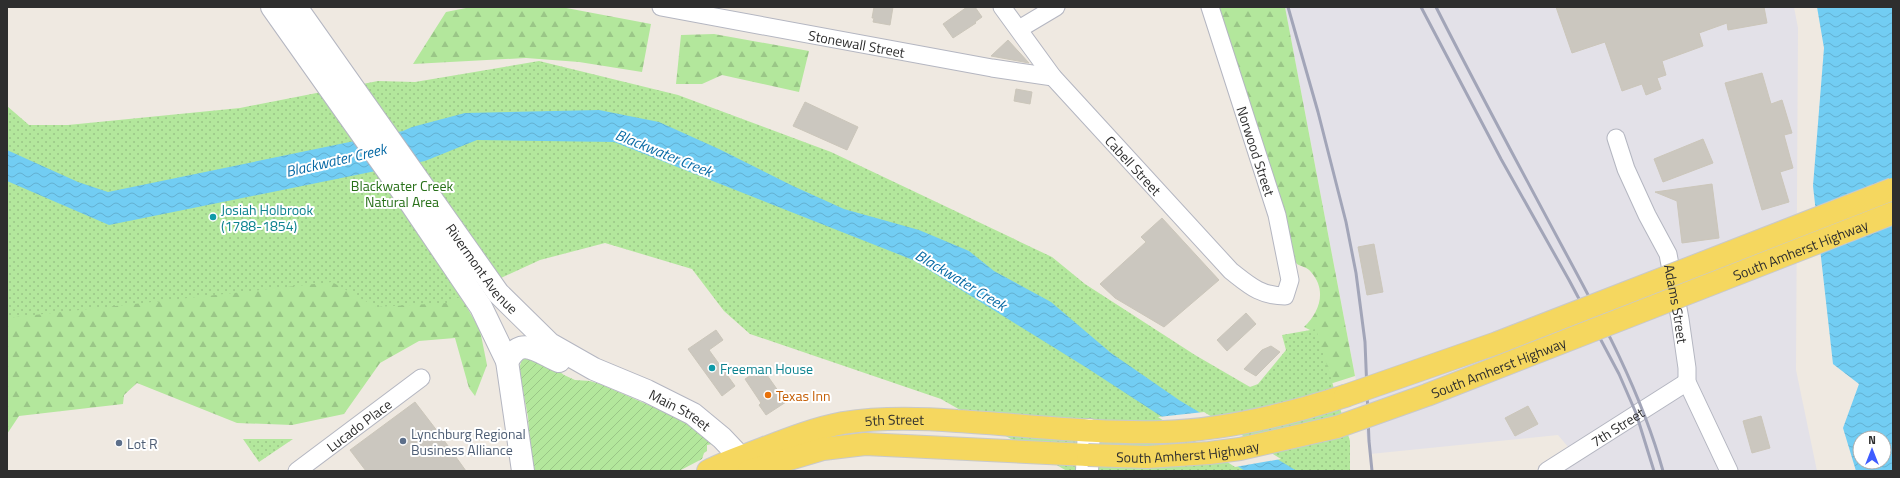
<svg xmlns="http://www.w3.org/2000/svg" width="1900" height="478" font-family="'Titillium Web',sans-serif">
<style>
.industrial{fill:#e3e1e8}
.forest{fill:url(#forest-firs)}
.park{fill:url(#park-dots)}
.garden{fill:url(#garden-furrows)}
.water{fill:url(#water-waves);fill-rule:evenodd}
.pier{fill:#efe9e1}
.building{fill:#cbc7bf;stroke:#cbc6ba}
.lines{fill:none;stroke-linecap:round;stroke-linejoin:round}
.street-casing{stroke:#b4b6c1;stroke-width:19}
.secondary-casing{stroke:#b4b6c1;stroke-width:24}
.primary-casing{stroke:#c9c9c9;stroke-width:24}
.street{stroke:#fff;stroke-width:17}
.secondary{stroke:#fff;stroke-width:22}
.primary{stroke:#f5d75f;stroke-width:22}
.rail{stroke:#a2a5b8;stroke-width:3}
.primary-bridge-casing{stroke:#c9c9c9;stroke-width:24;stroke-linecap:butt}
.primary-bridge{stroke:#f5d75f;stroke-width:22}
.culture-dot{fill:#0f9aa8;stroke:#fff;stroke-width:1.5}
.food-dot{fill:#e8710a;stroke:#fff;stroke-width:1.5}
.service-dot{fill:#5c6f8a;stroke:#fff;stroke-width:1.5}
.labels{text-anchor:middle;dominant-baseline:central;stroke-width:4;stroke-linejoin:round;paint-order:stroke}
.street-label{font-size:14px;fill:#2e2e2e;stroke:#fff}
.park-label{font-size:14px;fill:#287019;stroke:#fff}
.culture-label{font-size:14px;fill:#0d838f;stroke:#fff;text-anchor:start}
.food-label{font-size:14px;fill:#c56008;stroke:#fff;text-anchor:start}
.service-label{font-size:14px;fill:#4e5e75;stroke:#fff;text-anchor:start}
.water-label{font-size:15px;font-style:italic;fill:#096ba6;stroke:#fff}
</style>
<defs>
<pattern id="forest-firs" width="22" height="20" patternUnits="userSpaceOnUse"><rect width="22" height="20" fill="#b3e79c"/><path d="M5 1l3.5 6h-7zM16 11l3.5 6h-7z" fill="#9ac687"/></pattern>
<pattern id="park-dots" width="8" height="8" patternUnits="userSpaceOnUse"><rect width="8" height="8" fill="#b3e79c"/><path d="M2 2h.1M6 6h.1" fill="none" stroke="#9ac687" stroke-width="1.8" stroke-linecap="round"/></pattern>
<pattern id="garden-furrows" width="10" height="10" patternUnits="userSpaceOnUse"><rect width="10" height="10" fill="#b3e79c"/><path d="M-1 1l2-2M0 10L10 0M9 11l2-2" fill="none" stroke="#9ac687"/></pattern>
<pattern id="water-waves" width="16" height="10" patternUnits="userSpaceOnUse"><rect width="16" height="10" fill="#72cdf3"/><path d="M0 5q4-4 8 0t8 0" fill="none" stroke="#63b0d1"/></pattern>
</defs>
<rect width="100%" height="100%" fill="#efe9e1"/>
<path class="industrial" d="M1285,7H1794L1798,28L1796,370L1817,471H1564L1579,460L1558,435L1370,454Z"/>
<path class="forest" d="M471,7H561L651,24L642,72L579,62L526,58L413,64L446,12Z
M1214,7H1285L1355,376L1333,383L1328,382L1310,330L1304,327C1320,312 1327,290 1311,272C1307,267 1302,267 1297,264C1296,263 1294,258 1292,256Z
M714,34L809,51L799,92L722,75L702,84H676L681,35Z
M368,172L465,304L480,330L487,365L475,396L469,388L455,338L419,341L380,363L344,414L292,425L237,423L137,383L124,395L123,404L19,416L7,434V181Z"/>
<path class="park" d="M539,61L678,95L831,152L1052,257L1085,284L1195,355L1250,387L1258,384L1286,350L1282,335L1316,329L1350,441V471H1067L941,399L750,334L724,311L692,269L605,243L540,260L447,303L376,307L332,282L7,318V106L29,125H68L240,108L378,81L415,82Z
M243,439H293L259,462Z"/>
<path class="garden" d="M528,355L548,363L564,375L575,380L590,381L600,384L681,419L710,439L712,444L707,445V451L704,453L702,459L679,471H532L528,417L519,369L522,359Z"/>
<path class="water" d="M1817,7H1893V471H1856L1843,428L1859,384L1833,364L1813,186L1824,48ZM1860,438H1884V462H1860Z
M599,110L659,122L719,149L793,186L844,209L919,230L969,251L994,271L1051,302L1111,353L1179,400L1297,471H1245L1087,368L913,260L614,142L477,140L425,161L109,225L7,181V150L78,182L108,192L403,131L412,127L465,113Z"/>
<path class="pier" d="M1204,412L1281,459L1235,467L1158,417Z"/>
<path class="building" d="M874,7H893L890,25L873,22L874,18H872Z
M967,7H975L982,17L975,22L976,23L953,38L943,24Z
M1556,7H1764L1767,23L1728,30L1727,23L1699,33L1703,46L1662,61L1666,75L1657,78L1661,89L1646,95L1642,84L1622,91L1605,42L1572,53Z
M1008,40L1029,63L991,56Z
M1762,73L1771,104L1782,100L1792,133L1784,135L1793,168L1780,172L1789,202L1762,210L1725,83Z
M1016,89L1032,92L1030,104L1014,101Z
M805,102L858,127L847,150L793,126Z
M1703,139L1713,163L1663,182L1654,159Z
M1712,184L1719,238L1682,243L1677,201L1655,192Z
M1162,218L1219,280L1164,327L1115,298L1100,284L1146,242L1141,237Z
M1374,244L1383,292L1367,295L1358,247Z
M1246,313L1256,324L1227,351L1217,340Z
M716,330L723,340L709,350L735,386L722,396L688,349Z
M1271,346L1280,352L1256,376L1244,369L1262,350Z
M762,368L786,402L766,415L759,405L761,403L745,379Z
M415,402L438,432L466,471H366L350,450Z
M1528,406L1538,424L1515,436L1505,418Z
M1761,416L1770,448L1752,453L1743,421Z"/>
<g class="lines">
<defs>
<g id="street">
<path id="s1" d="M661,7L992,68L1053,77"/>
<path id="s2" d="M1002,7L1053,77L1231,271C1249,285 1260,296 1285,296L1290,280L1277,215L1210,7"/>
<path d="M1019,29L1056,7"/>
<path id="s3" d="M1616,138L1626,169L1647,215L1668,254L1680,319L1687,368V382L1729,471"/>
<path id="s4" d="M297,471L421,378"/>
<path id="s5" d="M1547,471L1687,382"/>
</g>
<g id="secondary">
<path d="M272,7L412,205L481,307L507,361L523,471"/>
<path id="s6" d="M296,7L498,293L550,344L594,369L647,391L693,414L722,438L740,457"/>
<path d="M507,361C510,357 514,351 518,349C530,342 547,357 559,361"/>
<path d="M1087,471L1089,430"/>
</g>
<g id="primary">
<path id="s7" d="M708,471C725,462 744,456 762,449C788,439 816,428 843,423C881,417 920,418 957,421C1026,425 1095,434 1163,432C1225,430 1286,415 1345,396"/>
<path d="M749,471L823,449L865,444L1088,455"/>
</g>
</defs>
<use href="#street" class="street-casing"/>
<use href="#secondary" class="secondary-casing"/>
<use href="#primary" class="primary-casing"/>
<use href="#street" class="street"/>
<use href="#secondary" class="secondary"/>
<use href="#primary" class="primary"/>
<path class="rail" d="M1288,7L1318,112L1346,222L1356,273L1365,342L1369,441L1372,471
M1421,7L1501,159L1569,280L1619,374L1636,413L1654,471
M1436,7C1477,88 1520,168 1563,248C1602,320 1641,392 1663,471"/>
<defs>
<g id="primary-bridge">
<path d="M1345,396L1497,343L1893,189"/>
<path id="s8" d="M1088,455L1147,457L1209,453L1240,449L1337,427L1427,395L1893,213"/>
</g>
</defs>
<use href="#primary-bridge" class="primary-bridge-casing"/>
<use href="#primary-bridge" class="primary-bridge"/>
</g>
<g class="culture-dot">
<circle cx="213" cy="217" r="4"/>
<circle cx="712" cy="368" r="4"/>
</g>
<circle class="food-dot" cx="768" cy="395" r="4"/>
<g class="service-dot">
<circle cx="403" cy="441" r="4"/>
<circle cx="119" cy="443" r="4"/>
</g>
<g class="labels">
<g class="street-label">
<text stroke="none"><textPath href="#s1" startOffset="199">Stonewall Street</textPath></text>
<text transform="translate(1256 151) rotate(72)">Norwood Street</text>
<text stroke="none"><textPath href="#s2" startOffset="206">Cabell Street</textPath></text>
<text stroke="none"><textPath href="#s8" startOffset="748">South Amherst Highway</textPath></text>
<text stroke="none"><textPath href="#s6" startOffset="321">Rivermont Avenue</textPath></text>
<text stroke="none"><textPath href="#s3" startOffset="178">Adams Street</textPath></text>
<text stroke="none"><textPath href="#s8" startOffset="424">South Amherst Highway</textPath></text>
<text stroke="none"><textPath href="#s6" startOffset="569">Main Street</textPath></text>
<text stroke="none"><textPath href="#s7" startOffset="195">5th Street</textPath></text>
<text stroke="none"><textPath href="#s4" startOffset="77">Lucado Place</textPath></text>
<text stroke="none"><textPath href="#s5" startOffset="83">7th Street</textPath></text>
<text stroke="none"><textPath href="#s8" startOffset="100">South Amherst Highway</textPath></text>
</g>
<g class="park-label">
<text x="402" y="185">Blackwater Creek<tspan x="402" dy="16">Natural Area</tspan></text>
</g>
<g class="culture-label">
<text x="221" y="209">Josiah Holbrook<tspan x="221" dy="16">(1788-1854)</tspan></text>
<text x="720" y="368">Freeman House</text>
</g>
<g class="food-label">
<text x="776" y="395">Texas Inn</text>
</g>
<g class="service-label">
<text x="411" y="433">Lynchburg Regional<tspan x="411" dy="16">Business Alliance</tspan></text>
<text x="127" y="443">Lot R</text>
</g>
<g class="water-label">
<text transform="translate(664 153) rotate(22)">Blackwater Creek</text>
<text transform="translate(336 160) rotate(-13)">Blackwater Creek</text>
<text transform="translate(961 280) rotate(31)">Blackwater Creek</text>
</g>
</g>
<rect width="1900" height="478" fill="none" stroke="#2e2e2e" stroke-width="16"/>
<g transform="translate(1872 450)"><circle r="19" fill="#ffffff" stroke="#ababab"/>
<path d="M0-3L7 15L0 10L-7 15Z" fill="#3e5cff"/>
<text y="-6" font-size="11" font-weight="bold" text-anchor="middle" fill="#2e2e2e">N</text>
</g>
</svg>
